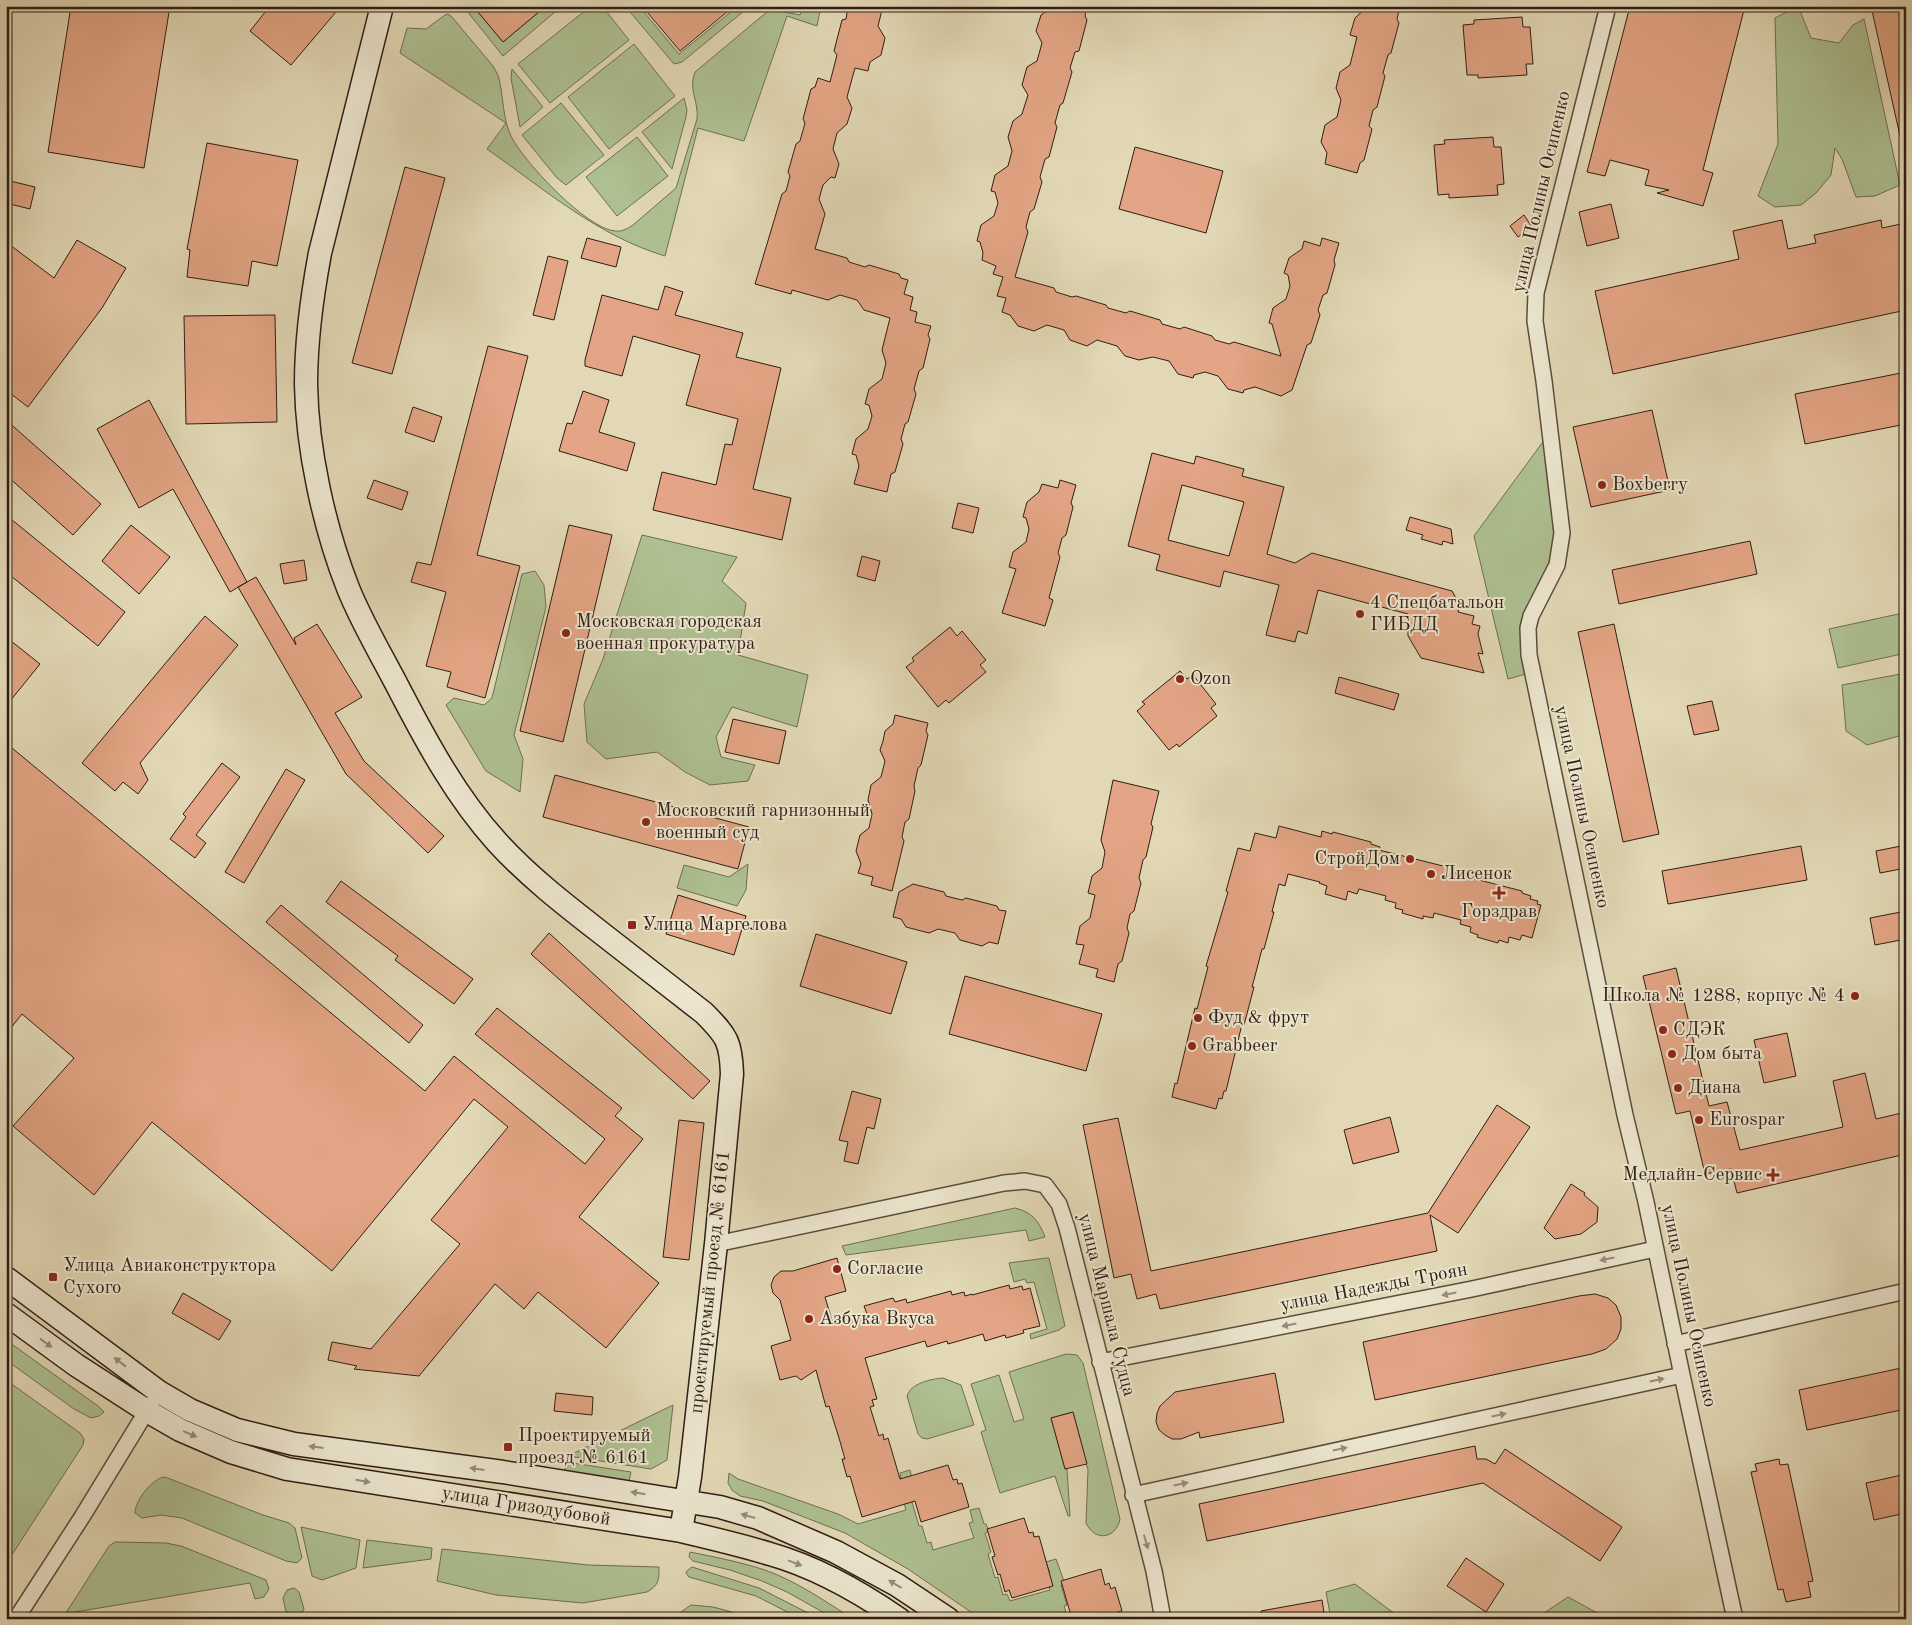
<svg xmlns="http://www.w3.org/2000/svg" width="1912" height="1625" font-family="'Old Standard TT',serif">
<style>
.green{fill:#aec091;stroke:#6f6e53}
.building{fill:#e3a585;stroke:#301d15;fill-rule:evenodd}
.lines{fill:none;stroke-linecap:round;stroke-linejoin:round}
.street-casing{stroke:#5c4c3d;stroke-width:18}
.secondary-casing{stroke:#301d15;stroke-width:25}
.street{stroke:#ece6cf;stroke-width:15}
.secondary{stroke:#ece6cf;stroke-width:22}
.oneway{fill:#978c7b}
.poi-dot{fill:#8f2418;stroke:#ece6cf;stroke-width:2}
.labels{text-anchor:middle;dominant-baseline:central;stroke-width:4;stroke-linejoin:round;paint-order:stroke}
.street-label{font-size:19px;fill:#301d15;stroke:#ece6cf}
.poi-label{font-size:19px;fill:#301d15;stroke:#ece6cf;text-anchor:start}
</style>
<rect width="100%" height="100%" fill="#e2d8b5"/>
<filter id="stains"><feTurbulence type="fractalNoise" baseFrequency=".004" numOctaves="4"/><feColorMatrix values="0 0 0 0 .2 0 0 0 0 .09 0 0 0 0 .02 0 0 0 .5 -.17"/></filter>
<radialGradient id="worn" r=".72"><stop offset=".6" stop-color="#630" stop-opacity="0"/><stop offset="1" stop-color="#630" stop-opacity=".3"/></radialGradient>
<path class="green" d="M463,6H473L503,42L546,6H562L503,56Z
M591,6H602L629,40L550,103L518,64Z
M625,6H639L679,54L738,6H750L682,62L674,64Z
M774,6L778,11L800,15L802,6H821L817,26L787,16L744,141L698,128L665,256C598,236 544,189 487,149L506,123L400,53L407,28L426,29L445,15L448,14L451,16L493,66L498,75C504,95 502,120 512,138C525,163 587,229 615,231C621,232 627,229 633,225L676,188L697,119C699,102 688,89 695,72Z
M1798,6L1811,38L1839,43L1853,25L1864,19L1900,185L1875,196L1856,197L1842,159L1835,148L1831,175L1816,193L1801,205L1775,207L1758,196L1778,144L1775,18Z
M634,44L675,96L609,149L568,97Z
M512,69L543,107L520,127L511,78Z
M684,98L687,110L686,117L672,169L642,132Z
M561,103L604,155L566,185L557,178L522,135Z
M637,137L668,176L617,216L586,177Z
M1545,439L1555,513V550L1548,575L1528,610L1526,674L1508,679L1474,536Z
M642,535L737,557L722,581L746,603L738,655L808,675L797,727L732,707L716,737L721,757L755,765L748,781L710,785L685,772L657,752L606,759L587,742L584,704L603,659Z
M535,571L544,585L546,607L514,735L523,759L520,792L486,771L446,705L454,698L484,705L492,698L522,574Z
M1903,613L1906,628V653L1838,668L1829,629Z
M1906,673V734L1867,745L1846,731L1842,685Z
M748,864L746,890L737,906L677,888L684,865L729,877Z
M1015,1208C1032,1212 1039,1221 1045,1237L1029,1241L1026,1230L846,1255L842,1246Z
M1046,1258H1049L1065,1326L1059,1330L1031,1339L1030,1334L1047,1329L1034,1282L1027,1283L1025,1279L1014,1282L1009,1263Z
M6,1340L98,1406L104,1412L99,1416L91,1418L74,1409L6,1360Z
M1066,1354L1077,1355L1083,1363L1120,1519C1116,1539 1095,1542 1086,1523L1088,1470L1073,1412L1051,1418L1065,1469H1067L1070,1516H1068L1055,1476L1000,1493L981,1432L986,1430L971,1384L999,1375L1014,1422L1024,1419L1009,1372Z
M943,1378L961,1385L974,1425L927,1439L922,1438L918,1434L907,1396C911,1383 931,1379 943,1378Z
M6,1380L80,1433L84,1439L83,1445L6,1564Z
M673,1405L667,1460L651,1469L568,1456Z
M566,1462L631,1472L628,1486L564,1476Z
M910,1470L912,1479V1502L919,1526H922L927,1543L931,1542L933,1550L974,1538L969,1523L973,1522L970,1510L979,1508L984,1524H986L989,1531L985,1533L991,1552L988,1554L995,1578L998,1577L1003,1595L1007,1594L1010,1601L1050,1590L1046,1575L1050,1573L1046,1562L1056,1559L1065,1584L1061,1585L1067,1605L1064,1606L1068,1619H981L908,1569L845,1533L763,1501L740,1496L732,1490L728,1483L729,1473L738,1479L838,1514L858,1524L906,1510L897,1480L901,1478L900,1473Z
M165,1477L263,1515L289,1523L295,1528L302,1558L297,1563L286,1561L182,1518L161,1515L142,1518L135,1513C135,1501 152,1478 165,1477Z
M301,1527L360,1540L356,1568L322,1580L312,1576Z
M367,1540L432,1548L431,1559L363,1568Z
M115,1542L166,1543L181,1546L266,1580L269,1589L264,1597L255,1599L250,1583L75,1612L71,1619H62L109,1546Z
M442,1549L588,1565L659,1567C659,1580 659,1585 647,1592L583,1603L496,1595L437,1581Z
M690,1552C715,1557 740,1562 765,1570C796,1581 825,1601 853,1619H835L787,1592L762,1581L730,1570L693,1561L689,1557Z
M692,1567L759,1588L820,1619H801L756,1596L689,1577L686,1573L688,1570Z
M1355,1584L1399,1617L1394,1619H1331L1326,1592Z
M294,1588L299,1592L304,1609L300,1616L294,1617L286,1612L283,1598L287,1590Z
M1568,1597L1599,1614L1595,1619H1535Z
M691,1605L713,1607L732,1612L726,1619L722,1616L720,1619H671Z"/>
<path class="building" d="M71,6H170L144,168L48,152Z
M270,6H341L291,65L250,31Z
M473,6H546L503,42Z
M642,6H734L680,51Z
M848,6H883L878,26L885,38L881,55L870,62L868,71L855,68L847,97L852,108L847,124L837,133L833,149L839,164L835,178L831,177L823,185L819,199L825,214L815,249L847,258L849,262L865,267L869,265L899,274L901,278L908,280L904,294L913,297L910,310L917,312L915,322L931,326L928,335L930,339L923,368L919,371L914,389L916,394L908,422L905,424L901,439L903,444L895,472L891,474L887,492L854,484L859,466L856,455L852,454L856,439L868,429L872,416L869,405L865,404L869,389L882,379L886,363L882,350L890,318L864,310L857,300L840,295L828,300L792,290L791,294L755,284L782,194L786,191L790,176L788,172L796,144L800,141L805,123L803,119L811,89L815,87L818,78L830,82L837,55L834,51L842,20L846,19Z
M1054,6H1087L1085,16L1087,20L1079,51L1075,52L1070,68L1072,72L1063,103L1060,105L1055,123L1057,127L1049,157L1045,159L1040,177L1042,182L1034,209L1030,212L1026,227L1028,232L1015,277L1054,288L1056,292L1072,297L1076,296L1106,305L1108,308L1126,313L1130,311L1160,320L1162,324L1180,329L1184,327L1212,336L1215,340L1229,344L1234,342L1281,356L1272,324L1269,323L1273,308L1286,299L1290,286L1288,275L1284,273L1289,258L1302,249L1304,241L1320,246L1322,238L1339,243L1334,260L1335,265L1327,293L1323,295L1318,310L1320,315L1311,343L1307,345L1292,390L1281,396L1255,387L1244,390L1243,393L1228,389L1218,376L1205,372L1194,375L1193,378L1178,374L1169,361L1153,357L1139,360L1125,356L1117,346L1097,340L1087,346L1070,340L1064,330L1047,325L1034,331L1018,326L1010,315L1002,312L1006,298L997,296L1003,277L993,274L996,266L982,260L983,253L980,242L977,241L981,225L994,216L998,203L995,192L991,191L995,175L1008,166L1012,151L1008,137L1013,121L1022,114L1028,95L1022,85L1027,67L1037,61L1042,43L1036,31L1041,15Z
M1368,6H1400L1397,19L1399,23L1391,53L1388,55L1383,73L1385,76L1377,107L1373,110L1369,126L1372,129L1364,160L1360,163L1357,173L1325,164L1327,153L1321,142L1325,125L1337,117L1341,100L1336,88L1340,72L1350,65L1357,37L1350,35L1355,18Z
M1630,6H1745L1703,170L1713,173L1703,206L1657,193L1669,190L1645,185L1649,170L1610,160L1605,176L1587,172Z
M1871,6H1906V135L1900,136Z
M1522,17L1523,27H1530L1533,64H1526L1527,75L1478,78V75H1467L1463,25L1474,24V20Z
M1493,137L1494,147H1501L1504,184L1497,185L1498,195L1449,198V194L1438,195L1434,145L1445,144L1444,140Z
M207,143L298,160L277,266L252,261L248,286L187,277L190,250L187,249Z
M1135,147L1223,171L1206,233L1119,209Z
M405,167L445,178L392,374L352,363Z
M6,180L35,187L30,209L6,203Z
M1611,204L1619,238L1587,246L1579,212Z
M1524,215L1532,227L1518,237L1510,226Z
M1782,220L1788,249L1816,243L1814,235L1833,231L1881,220L1882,228L1906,223V310L1613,374L1595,291L1739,259L1733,231Z
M587,238L621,247L616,267L581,258Z
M77,240L126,268L102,308L28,407L6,390V242L54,278Z
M548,256L568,261L554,320L533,315Z
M665,286L683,292L675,315L743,333L736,357L781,368L753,489L791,498L782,540L653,510L662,472L716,485L725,444L732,445L738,419L686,405L700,355L633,336L622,376L585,366V360L602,295L658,310Z
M275,315L277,422L186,424L184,316Z
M488,346L528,356L477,555L520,566L485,698L447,687L451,672L426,666L446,592L411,582L417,562L431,565Z
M1906,372V424L1805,444L1795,394Z
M583,391L609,400L599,432L635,443L627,471L559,451L567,423L572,424Z
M149,400L247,582L230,592L173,489L139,508L97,429Z
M413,407L442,417L434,442L405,432Z
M1652,410L1670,490L1591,507L1573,427Z
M6,420L101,504L73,535L6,475Z
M1152,453L1194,464L1196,456L1244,469L1242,476L1284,487L1267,554L1295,563L1312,553L1452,591L1460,605L1458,612L1474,616L1472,624L1480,626L1478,634L1483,654L1478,653L1484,673L1421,658L1408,636V614L1318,590L1307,634L1298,631L1295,642L1266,635L1279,585L1224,571L1220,587L1156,570L1160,555L1128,546ZM1182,485L1244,502L1229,556L1168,540Z
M374,480L408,492L402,510L367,498Z
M1060,480L1076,485L1071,503L1073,507L1066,535L1062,538L1058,553L1060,557L1049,598L1053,600L1045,626L1002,613L1016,569L1009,567L1013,552L1026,542L1029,529L1026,518L1023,517L1027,502L1039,492L1042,484L1058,488Z
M958,503L979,508L973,533L952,528Z
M6,515L125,612L98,646L6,572Z
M1410,517L1451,529L1453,544L1443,541L1442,545L1421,539L1423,535L1406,530Z
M131,525L170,557L139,594L102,561Z
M569,525L612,535L563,742L520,731Z
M1750,541L1757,574L1619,604L1612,570Z
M862,556L880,561L875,581L857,576Z
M304,560L307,580L284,584L280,564Z
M256,577L296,645L294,638L317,624L362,697L335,713L364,761L444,836L428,853L346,774L238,587Z
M205,616L238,645L140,763L148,780L138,794L123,782L115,791L82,763Z
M1614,624L1659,834L1623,842L1578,632Z
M950,627L957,636L962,631L986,660L980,665L986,672L949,703L946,700L938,707L906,667L914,661L912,658Z
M6,637L40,664L6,706Z
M1180,671L1187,679L1193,675L1216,704L1211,708L1217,716L1179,747L1177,744L1169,750L1137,711L1145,704L1142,702Z
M1339,677L1399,694L1394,710L1335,693Z
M1712,701L1719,730L1694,735L1687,706Z
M895,715L928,723L926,731L928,735L921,765L918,768L914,786L915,791L909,819L905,822L902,837L904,841L892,891L871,885L873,877L858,873L861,864L856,851L860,835L869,828L872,814L868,800L871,785L881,777L885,761L880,750L883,741L885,731L893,724Z
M733,719L786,731L779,764L725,752Z
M6,743L425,1091L454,1056L585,1164L605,1139L475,1034L497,1008L622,1108L615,1116L643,1139L579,1217L659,1283L606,1348L538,1292L524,1309L495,1284L419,1376L354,1369L357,1366L328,1360L332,1342L371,1349L460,1244L431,1220L508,1127L474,1099L332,1271L152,1122L94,1195L13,1126L74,1058L22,1014L6,1034Z
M222,763L240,777L196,835L206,843L195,858L170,839L186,817L183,814Z
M286,769L305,780L244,883L225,872Z
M555,775L749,827L738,869L543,817Z
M1113,780L1159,791L1151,824L1153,827L1146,857L1143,860L1139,878L1141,883L1134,911L1130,914L1127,928L1129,933L1122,961L1118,964L1114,982L1096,977L1098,969L1079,964L1084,945L1076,944L1080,926L1090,918L1095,895L1088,893L1092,876L1102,868L1105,852L1101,840Z
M1279,826L1321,837L1322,831L1332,834L1333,832L1371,842V844L1380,847L1379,850L1447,867L1446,869L1456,871V874L1522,891V893L1531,896L1530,899L1538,901L1537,904L1541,905L1532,938L1522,935L1520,940L1509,937L1508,943L1499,940L1498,943L1477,937L1478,935L1470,932L1471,927L1460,924L1461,920L1434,913L1433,918L1423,916V919L1402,913L1403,910L1395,908L1396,903L1385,900L1386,896L1359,889L1357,894L1348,891L1346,900L1325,894L1327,886L1319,883L1320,882L1288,874L1285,886L1279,884L1272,912H1274L1264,949H1262L1255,976L1252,987H1254L1244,1025L1242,1024L1226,1091H1224L1222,1099L1219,1098L1216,1109L1172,1097L1175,1083L1177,1084L1195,1008L1197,1009L1208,967L1206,966L1228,892L1226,891L1238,848L1250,851L1255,833L1276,838Z
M1906,845V868L1880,873L1876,851Z
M1801,846L1807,880L1668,904L1662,871Z
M341,881L473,979L454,1004L395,960L398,956L326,902Z
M913,884L944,892L946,896L962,900L966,898L997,906L999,910L1006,911L998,944L989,942L982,946L960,940L955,933L938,929L929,933L906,927L901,919L893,917L899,892Z
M678,895L746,916L734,955L666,934Z
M281,905L423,1025L409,1043L266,922Z
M1906,911V939L1875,945L1870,918Z
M549,933L710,1081L693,1099L531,954Z
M816,934L907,962L891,1014L800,986Z
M1676,968L1709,1106L1727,1102L1740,1150L1843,1127L1833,1081L1865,1073L1876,1119L1906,1112V1154L1737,1193L1731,1169L1705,1174L1690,1111L1676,1114L1643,976Z
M965,976L1102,1014L1086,1071L949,1034Z
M1787,1033L1796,1076L1764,1083L1754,1040Z
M852,1091L881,1099L874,1129L867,1127L858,1164L844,1161L848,1142L839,1140Z
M1497,1105L1530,1127L1458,1233L1430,1215L1437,1251L1160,1309L1156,1294L1137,1299L1131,1274L1114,1278L1083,1125L1118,1118L1151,1271L1428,1213Z
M1390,1117L1399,1152L1353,1164L1344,1130Z
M679,1120L704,1123L689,1260L663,1257Z
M1571,1184L1585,1193L1584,1195L1598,1207L1597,1222L1581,1234L1555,1239L1544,1228Z
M837,1258L846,1291L825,1297L833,1324L867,1314L864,1306L893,1298L895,1302L906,1299L907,1303L951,1291L952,1295L964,1292L965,1296L972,1294V1295L1009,1285L1010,1289L1022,1286L1023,1290L1030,1288L1040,1326L1023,1330L1024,1333L1006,1338L1005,1335L985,1341L983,1334L948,1344L947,1341L927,1347L925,1341L865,1358L877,1399L872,1400L874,1406L870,1407L879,1436L883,1434L884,1440L888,1438L900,1479L948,1465L953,1480L957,1479L958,1484L962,1483L969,1507L921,1522L915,1501L862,1517L850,1476L847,1477L842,1459H845L839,1438L829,1406L826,1407L816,1370L801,1380L796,1376L780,1380L771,1346L791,1340L780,1300L773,1293L771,1285L774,1277L781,1271H793Z
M183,1293L231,1321L219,1340L172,1313Z
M1595,1294L1608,1298L1616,1305L1621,1317V1329L1617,1339L1606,1349L1592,1354L1375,1400L1363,1342L1579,1296Z
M1906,1367V1409L1807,1430L1799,1390Z
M1275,1373L1284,1422L1200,1438L1199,1432L1181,1439H1172L1165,1435L1159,1430L1156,1422L1157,1413L1160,1406L1175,1392Z
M556,1393L593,1397L592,1415L554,1411Z
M1073,1412L1087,1464L1065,1469L1051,1418Z
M1475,1446L1477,1459H1486L1495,1464L1505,1449L1622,1527L1600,1561L1483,1483L1207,1541L1199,1504Z
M1779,1459L1780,1465L1788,1464L1813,1581L1808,1582L1811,1597L1786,1602L1783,1589L1778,1590L1751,1472L1757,1471L1755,1464Z
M1906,1474V1513L1874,1520L1866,1483Z
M1024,1518L1029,1533L1033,1532L1034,1537L1039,1536L1053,1586L1012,1598L1009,1590L1005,1592L1000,1574L998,1575L992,1557L995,1556L987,1529Z
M1466,1558L1504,1584L1486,1612L1447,1586Z
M1101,1569L1105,1585L1109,1583L1111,1589L1115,1587L1122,1611L1118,1612L1120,1619H1072L1061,1581Z
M1322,1600L1325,1619H1261V1611Z"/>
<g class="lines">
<defs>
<path id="street" d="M1608,6L1536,293L1535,321L1544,381L1562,533L1557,565L1531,616L1528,628L1529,655L1625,1115L1646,1202L1682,1375L1735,1619
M716,1244L1004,1183L1025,1181L1045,1185L1059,1204L1067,1228L1154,1571L1163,1619
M1675,1344L1906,1291
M1100,1362L1472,1289L1655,1249
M1133,1495L1682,1375
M16,1619L82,1517L151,1404"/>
<path id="secondary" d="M382,6L320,253C312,296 306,340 306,384C307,449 324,527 348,588C362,623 382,656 399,689C427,743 457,798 497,842C528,876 564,904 600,932C635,959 669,986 704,1013C727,1036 731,1042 732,1074L716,1244L690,1477L681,1531
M6,1278L159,1392L190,1410L237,1430L294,1444L503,1472L720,1507L758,1518L836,1552L897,1585L948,1619
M6,1314L76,1365L147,1411L180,1430L231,1452L287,1469L681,1531C711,1538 741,1545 770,1554C816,1567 860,1592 899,1619"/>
</defs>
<use href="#street" class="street-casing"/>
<use href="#secondary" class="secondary-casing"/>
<use href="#street" class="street"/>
<use href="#secondary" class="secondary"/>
</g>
<defs><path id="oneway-solid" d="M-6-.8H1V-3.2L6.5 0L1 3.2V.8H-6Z" transform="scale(1.25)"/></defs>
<g class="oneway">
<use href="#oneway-solid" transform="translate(1607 1259) rotate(168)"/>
<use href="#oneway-solid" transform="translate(1449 1294) rotate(169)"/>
<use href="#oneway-solid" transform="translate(1289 1325) rotate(169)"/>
<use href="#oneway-solid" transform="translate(46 1343) rotate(36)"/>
<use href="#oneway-solid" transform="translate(120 1362) rotate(-142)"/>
<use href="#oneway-solid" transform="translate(1657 1380) rotate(-12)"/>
<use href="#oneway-solid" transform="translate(1499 1415) rotate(-12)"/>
<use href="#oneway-solid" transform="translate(190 1434) rotate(23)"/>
<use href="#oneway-solid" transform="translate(316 1447) rotate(-173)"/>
<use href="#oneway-solid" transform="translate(1340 1449) rotate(-12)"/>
<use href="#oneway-solid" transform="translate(477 1469) rotate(-172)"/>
<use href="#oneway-solid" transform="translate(363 1481) rotate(10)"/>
<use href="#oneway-solid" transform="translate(1181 1484) rotate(-12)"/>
<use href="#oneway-solid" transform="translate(638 1493) rotate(-171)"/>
<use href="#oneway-solid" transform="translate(748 1516) rotate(-164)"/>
<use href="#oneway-solid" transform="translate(1146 1542) rotate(74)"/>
<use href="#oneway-solid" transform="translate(795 1563) rotate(21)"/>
<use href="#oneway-solid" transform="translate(895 1584) rotate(-149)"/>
</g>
<g class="poi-dot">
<circle cx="1602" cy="485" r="5"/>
<circle cx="1360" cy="614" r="5"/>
<circle cx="566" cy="633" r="5"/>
<circle cx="1180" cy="679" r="5"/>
<circle cx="646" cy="822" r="5"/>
<circle cx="1410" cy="859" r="5"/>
<circle cx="1431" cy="874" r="5"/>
<path d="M1496.5 885.5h5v5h5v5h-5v5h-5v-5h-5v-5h5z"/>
<rect x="627" y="920" width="10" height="10" rx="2.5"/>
<circle cx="1855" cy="996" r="5"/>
<circle cx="1198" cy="1018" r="5"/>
<circle cx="1663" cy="1030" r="5"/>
<circle cx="1192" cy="1046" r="5"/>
<circle cx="1672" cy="1054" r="5"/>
<circle cx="1678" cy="1088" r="5"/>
<circle cx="1699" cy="1120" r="5"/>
<path d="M1770.5 1167.5h5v5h5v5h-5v5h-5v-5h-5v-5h5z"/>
<circle cx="837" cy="1269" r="5"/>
<rect x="48" y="1272" width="10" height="10" rx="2.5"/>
<circle cx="809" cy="1319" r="5"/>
<rect x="503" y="1442" width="10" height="10" rx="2.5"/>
</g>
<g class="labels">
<g class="street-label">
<text transform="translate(1542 192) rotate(-77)">улица Полины Осипенко</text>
<text transform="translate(1581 807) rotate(78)">улица Полины Осипенко</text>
<text transform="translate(711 1282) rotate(-84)">проектируемый проезд № 6161</text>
<text transform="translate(1374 1288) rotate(-11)">улица Надежды Троян</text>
<text transform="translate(1106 1305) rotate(76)">улица Маршала Судца</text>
<text transform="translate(1688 1306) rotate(78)">улица Полины Осипенко</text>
<text transform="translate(526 1507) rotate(9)">улица Гризодубовой</text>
</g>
<g class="poi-label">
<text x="1612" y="485">Boxberry</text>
<text x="1370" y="603">4 Спецбатальон<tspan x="1370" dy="22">ГИБДД</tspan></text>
<text x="576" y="622">Московская городская<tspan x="576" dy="22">военная прокуратура</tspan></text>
<text x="1190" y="679">Ozon</text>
<text x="656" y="811">Московский гарнизонный<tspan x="656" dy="22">военный суд</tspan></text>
<text x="1400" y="859" text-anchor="end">СтройДом</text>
<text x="1441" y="874">Лисенок</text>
<text x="1499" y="912" text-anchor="middle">Горздрав</text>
<text x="642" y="925">Улица Маргелова</text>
<text x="1845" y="996" text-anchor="end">Школа № 1288, корпус № 4</text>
<text x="1208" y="1018">Фуд &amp; фрут</text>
<text x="1673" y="1030">СДЭК</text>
<text x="1202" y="1046">Grabbeer</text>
<text x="1682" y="1054">Дом быта</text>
<text x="1688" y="1088">Диана</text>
<text x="1709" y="1120">Eurospar</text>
<text x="1762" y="1175" text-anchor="end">Медлайн-Сервис</text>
<text x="63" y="1266">Улица Авиаконструктора<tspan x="63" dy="22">Сухого</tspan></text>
<text x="847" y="1269">Согласие</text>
<text x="819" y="1319">Азбука Вкуса</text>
<text x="518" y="1436">Проектируемый<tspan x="518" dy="22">проезд № 6161</tspan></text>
</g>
</g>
<rect width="1912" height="1625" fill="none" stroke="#e2d8b5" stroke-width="25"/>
<rect x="8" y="8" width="1897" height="1610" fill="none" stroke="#301d15" stroke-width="2.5"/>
<rect x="12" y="12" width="1887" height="1600" fill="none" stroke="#301d15"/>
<rect width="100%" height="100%" filter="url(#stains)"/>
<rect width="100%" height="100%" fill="url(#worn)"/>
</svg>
